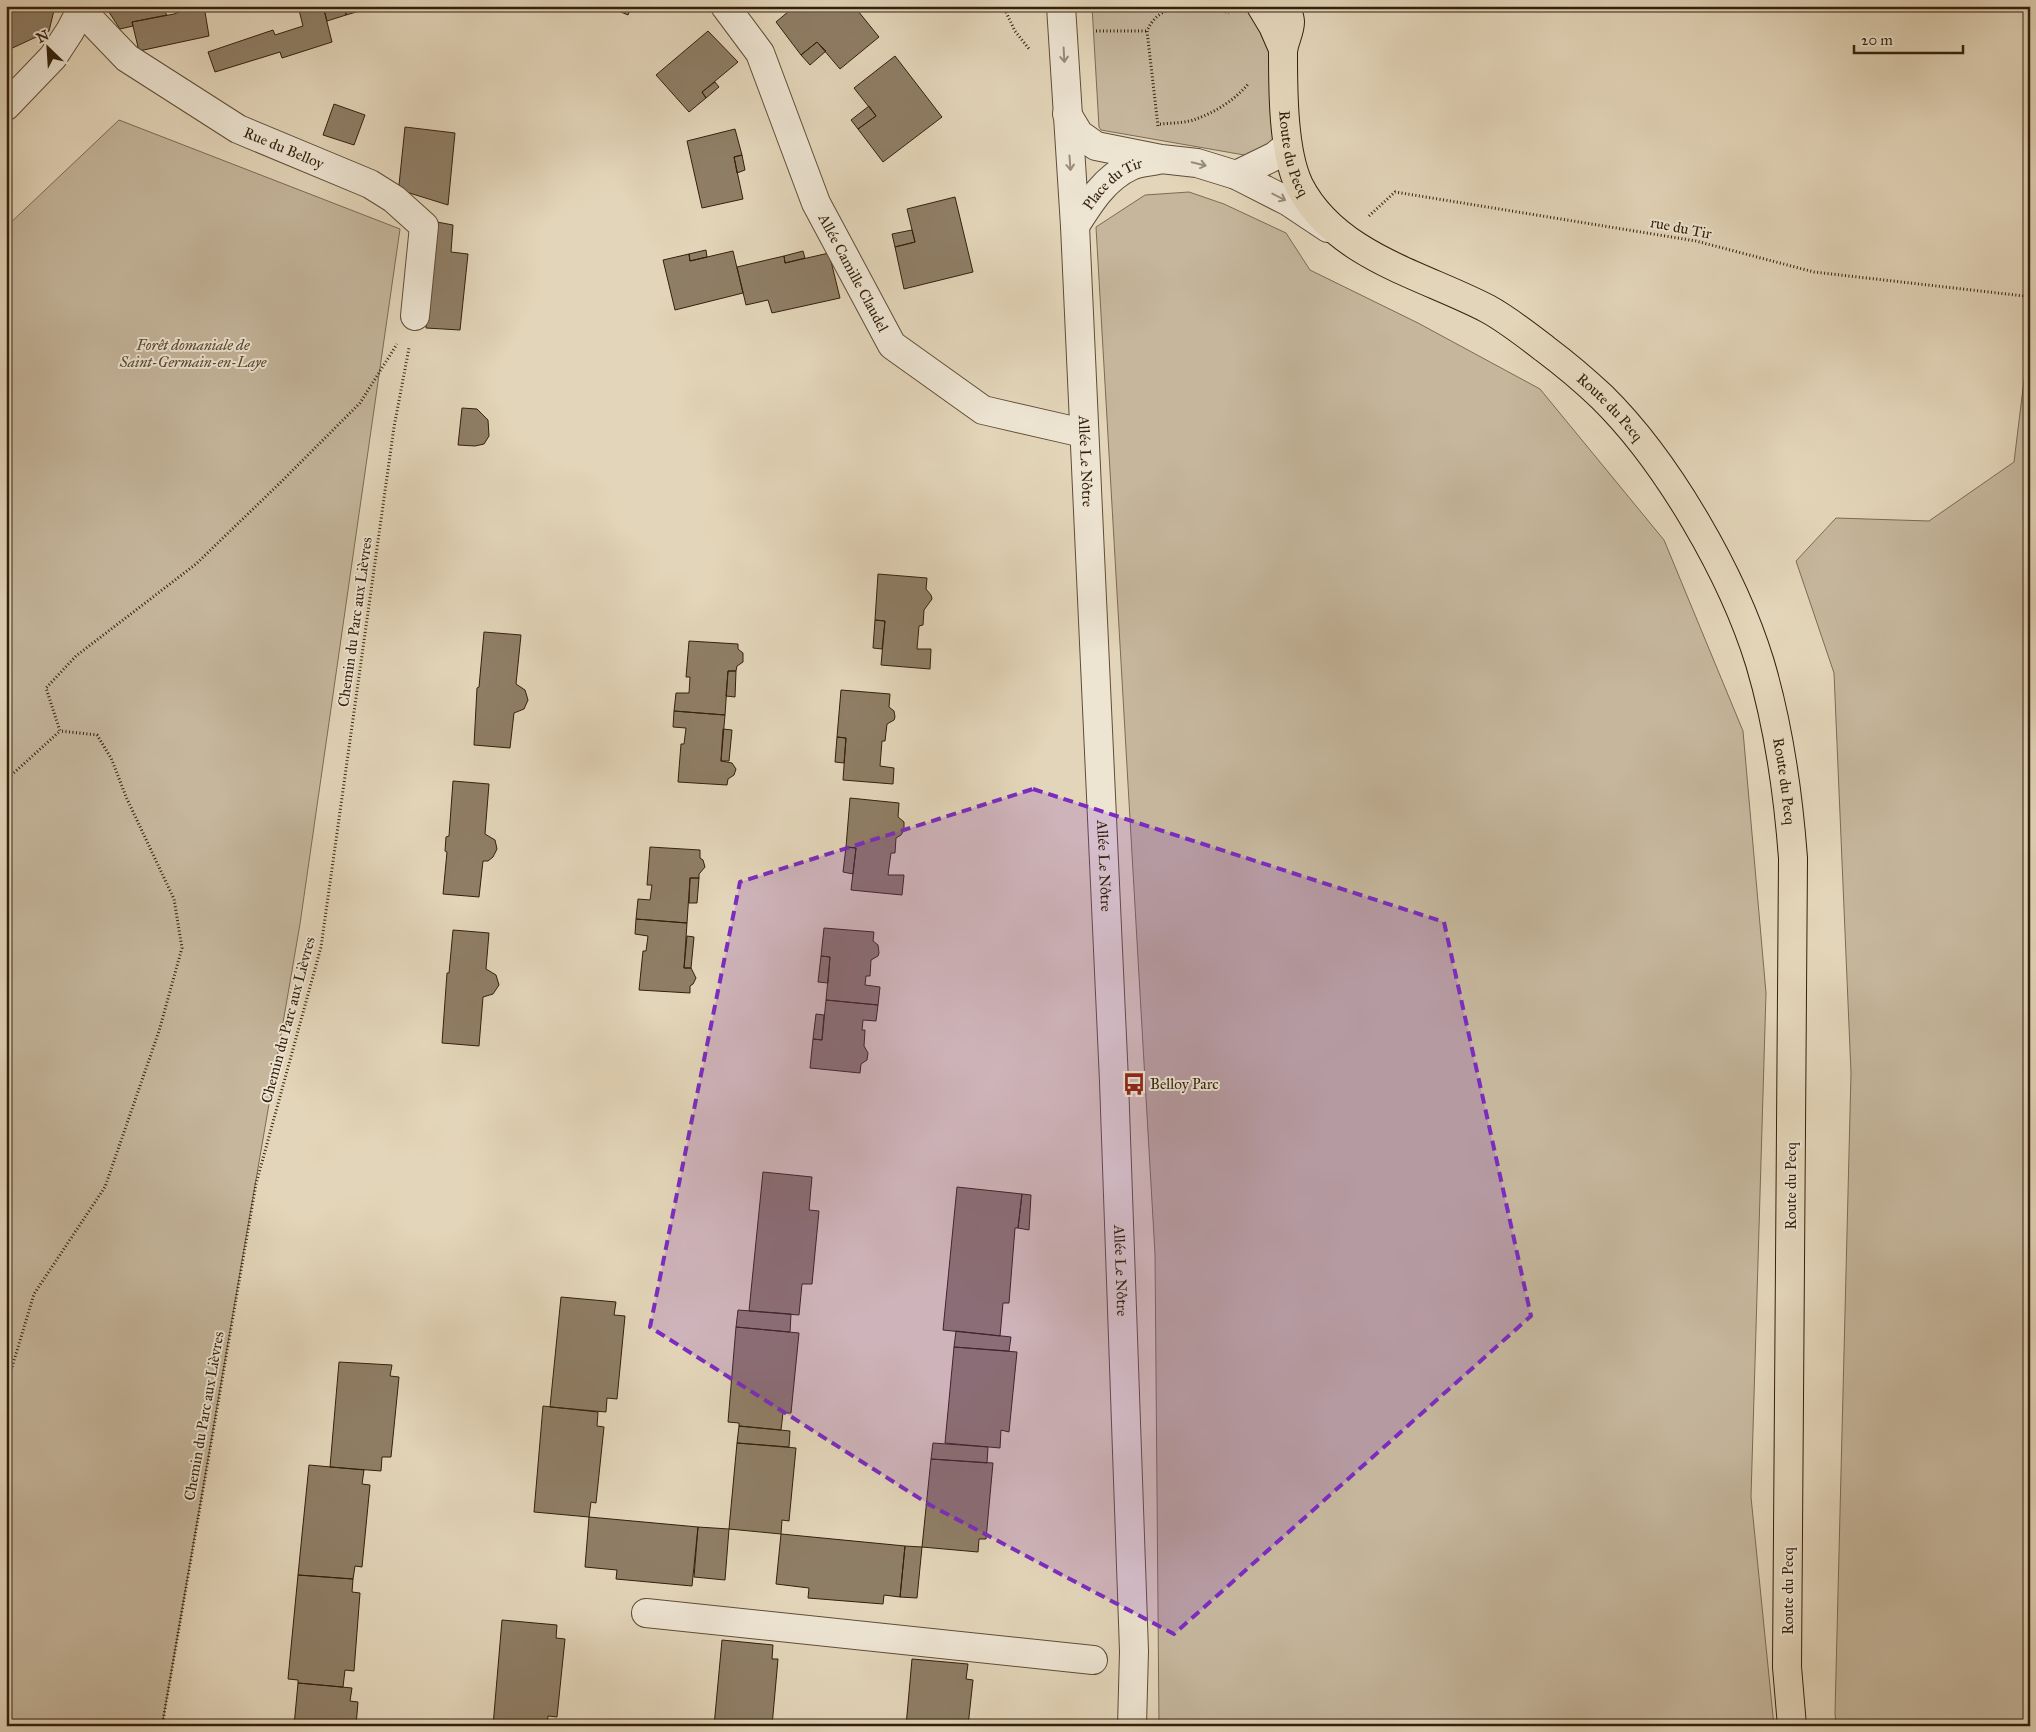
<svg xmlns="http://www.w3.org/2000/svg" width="2036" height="1732" font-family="'IM FELL Great Primer',serif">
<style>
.green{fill:#c5b69c;stroke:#7c6b54}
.building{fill:#8f7e66;stroke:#33200c}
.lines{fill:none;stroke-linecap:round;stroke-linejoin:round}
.minor-casing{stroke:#5f4d37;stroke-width:30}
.major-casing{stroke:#33200c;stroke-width:30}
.path{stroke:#33200c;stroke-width:3;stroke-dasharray:1 2.5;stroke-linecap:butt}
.minor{stroke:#ede4d2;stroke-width:28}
.major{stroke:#e3d5b9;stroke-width:28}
.oneway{stroke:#998c79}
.marked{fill:#7b2cbf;fill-opacity:0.2;stroke:#7b2cbf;stroke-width:4;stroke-dasharray:10 6;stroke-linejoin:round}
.labels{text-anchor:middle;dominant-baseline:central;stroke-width:4;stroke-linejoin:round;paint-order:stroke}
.street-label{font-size:15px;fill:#33200c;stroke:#ede4d2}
.park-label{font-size:15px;font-style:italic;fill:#584630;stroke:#ede4d2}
.poi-label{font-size:15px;fill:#33200c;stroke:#ede4d2;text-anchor:start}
</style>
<rect width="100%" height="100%" fill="#e3d5b9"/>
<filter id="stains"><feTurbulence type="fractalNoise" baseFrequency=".004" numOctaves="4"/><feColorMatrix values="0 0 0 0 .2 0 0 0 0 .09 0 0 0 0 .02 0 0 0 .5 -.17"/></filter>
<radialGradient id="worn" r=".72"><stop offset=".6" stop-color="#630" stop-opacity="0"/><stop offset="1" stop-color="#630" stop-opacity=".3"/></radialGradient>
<path class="green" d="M1092,6H1252L1269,43L1274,136L1272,142L1250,156L1101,130L1099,127Z
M119,120L400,229L300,924L162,1726H6V227Z
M1189,192L1224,204L1286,233L1310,270L1418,323L1540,389L1664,540L1743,731L1766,993L1751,1497L1774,1726H1159L1155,1254L1096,227L1145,195Z
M2030,331V1726H1836L1835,1713L1851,1073L1834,673L1796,561L1836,518L1929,521L2014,462Z"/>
<path class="building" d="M6,6H55L49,31L6,51Z
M105,6H161L167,15L132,22L133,26L120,29Z
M194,6H204L209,36L139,51L132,22L174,14Z
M298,6H323L332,42L282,58L280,52L215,72L208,52L273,30L275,35L303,26Z
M323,6H345L346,15L327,21Z
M345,6H377L346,15Z
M607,6H632L628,15Z
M795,6H854L879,37L840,69L817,42L801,55L776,22Z
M708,31L738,62L702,92L706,98L689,112L656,75Z
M817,42L826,51L810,65L801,55Z
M895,56L942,117L883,162L858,129L876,116L854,88Z
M715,82L719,87L706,98L702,92Z
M334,104L365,115L354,145L323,135Z
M869,106L876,116L858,129L851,120Z
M405,127L455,133L448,205L403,191L399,185Z
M735,129L742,155L734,157L743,199L702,208L687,141Z
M742,155L745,170L737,173L734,157Z
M955,197L973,272L904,289L895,247L915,242L907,209Z
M437,222L453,225L451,252L468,254L460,330L426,328Z
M912,230L915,242L895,247L892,234Z
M706,250L707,257L690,261L689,254Z
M733,251L743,293L675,310L663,260L689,254L690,261Z
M803,251L805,258L785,263L784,256Z
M829,253L840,298L772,313L768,300L746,305L737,267L784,256L785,263Z
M462,408L477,409L488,420L489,436L484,444L475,446L458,445Z
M878,574L927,578L926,589L931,595L932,599L924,610L923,625L919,626L917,649H931L930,669L881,665L885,621L875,620Z
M875,620L885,621L882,649L873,648Z
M484,632L521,635L516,684L525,690L528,700L524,709L514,713L510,748L474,745L477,688L479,687Z
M689,641L738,644V649L743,653V662L737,666L736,671H728L725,715L674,711L676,693H689L690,677H686Z
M728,671H736L735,697L726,696Z
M841,690L890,694L889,707L894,711L895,717L894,720L887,724L885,741H882L880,766L894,768L893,784L843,780L846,738L837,737Z
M674,711L725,715L721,761L732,763L736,769L734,775L728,779L727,785L678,782L681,744H684L686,728L673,727Z
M723,729L732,730L729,761H721Z
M837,737L846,738L844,763L835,762Z
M453,781L489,784L485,834L495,840L497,849L493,857L488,861H483L479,897L443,894L447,852L445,851L446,837L449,836Z
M850,798L899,803L898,817L904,822V830L901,835L896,838L895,853H891L888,875H904L902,895L851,890L856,848L846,847Z
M650,847L700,850V858L703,860L705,867L699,874V878H690L687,923L636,919L638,899L650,900L652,885H647Z
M846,847L856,848L853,874L843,872Z
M690,878H699L697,903H689Z
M636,919L687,923L684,968H691L696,978L693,984L690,986V993L639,990L643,951H646L648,936L635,934Z
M824,928L874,932L873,941L878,945L879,953L878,956L871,960L870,976H866L865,985L880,987L878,1005L826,1000L830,957L821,956Z
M453,930L489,933L486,969L496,975L499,985L493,994L483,997L479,1046L442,1043L447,973H449Z
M687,936L694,937L691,968H684Z
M821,956L830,957L828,983L818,982Z
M826,1000L878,1005L876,1021L863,1020L862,1030H865L864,1046L868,1053L867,1060L861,1064L860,1073L810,1068L813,1039L822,1040Z
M816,1014L824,1015L822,1040L813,1039Z
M763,1172L812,1177L809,1210L819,1211L812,1284H802L799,1315L749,1311Z
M957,1187L1022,1194L1018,1228H1015L1009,1303H1003L1000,1336L943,1330Z
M1022,1194L1031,1195L1029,1230L1018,1228Z
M561,1297L616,1302L614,1315L625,1316L617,1399L607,1398L606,1412L550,1407Z
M738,1310L791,1314L790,1332L736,1327Z
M736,1327L799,1333L791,1413H783L781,1430L739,1426V1423L728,1422Z
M956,1331L1011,1337L1009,1351L954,1347Z
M954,1347L1017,1352L1009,1432L1001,1430L1000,1448L945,1443Z
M339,1362L392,1365L390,1376L399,1377L391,1457H382L381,1471L330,1467Z
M543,1406L598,1412L597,1426L604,1427L596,1503L591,1502L589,1517L534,1512Z
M739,1426L790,1431L789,1447L737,1443Z
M737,1443L796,1448L789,1521L782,1520L781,1534L729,1529Z
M933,1443L988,1447L987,1463L931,1459Z
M931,1459L993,1463L986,1539H979L978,1552L922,1547Z
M309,1465L364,1470L362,1484L370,1485L362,1567L355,1566L353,1579L298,1575Z
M589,1517L698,1527L692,1586L616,1579L617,1570L585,1567Z
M698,1527L729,1529L725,1580L694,1577Z
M781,1534L905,1546L900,1597L884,1595L883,1604L808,1598L809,1588L776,1584Z
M905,1546L922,1547L917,1598L900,1597Z
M298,1575L353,1579L352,1592L360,1593L354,1671L345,1670L343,1687L298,1683V1680L288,1679Z
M502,1620L557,1625L556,1638L565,1639L557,1717L548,1716L547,1726H493Z
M722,1640L773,1645L772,1659H778L772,1726H714Z
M912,1659L968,1664L966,1679L973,1680L968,1726H906Z
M298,1683L352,1688L350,1701L358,1702L356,1726H294Z"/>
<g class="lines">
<defs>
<g id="minor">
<path id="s1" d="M80,6L81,10L127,58L238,129L370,184L394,199L424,226L415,316"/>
<path id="s2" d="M725,6L760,53L816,203L892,345L983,410L1083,433"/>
<path id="s3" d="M1061,6L1075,226L1114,1081L1134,1651L1132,1726"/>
<path d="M6,106L53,57L70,31L81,10"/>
<path d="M1067,114L1079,134L1096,146L1161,159L1197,163L1236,175L1289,202L1328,228"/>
<path d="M1236,175L1275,156L1287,146"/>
<path id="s4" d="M1075,226C1090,202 1105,178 1131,166C1139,162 1150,162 1158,160"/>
<path d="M646,1613L1093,1660"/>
</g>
<g id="major">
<path d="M1261,6L1273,26L1283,49"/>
<path id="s5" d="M1286,6C1287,11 1290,17 1290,22C1290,32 1283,43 1283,53C1283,90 1283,152 1299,185C1335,256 1423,275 1488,309C1508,320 1527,335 1545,349C1565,364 1584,380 1602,397C1668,462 1733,575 1760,663C1779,727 1788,792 1793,858L1787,1667L1792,1726"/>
</g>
</defs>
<use href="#minor" class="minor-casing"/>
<use href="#major" class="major-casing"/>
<path class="path" d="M1003,6L1015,31L1029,49
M1195,6L1215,7L1229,13
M1096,31H1147
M1160,124C1172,123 1186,123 1196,119C1216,112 1236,99 1249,83
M1158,126L1147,31C1155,12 1171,7 1190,6
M1369,216L1395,192L1696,241L1814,272L2024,296L2030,295
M6,780L60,731
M6,1387L34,1294L105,1187L159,1031L182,948L174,899L127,799L111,758L97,735L60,731L46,688L76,656L196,564L282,481L360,403L397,344
M162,1726L256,1184L321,947L394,427L409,348"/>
<use href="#minor" class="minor"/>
<use href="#major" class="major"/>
</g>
<defs><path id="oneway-shaft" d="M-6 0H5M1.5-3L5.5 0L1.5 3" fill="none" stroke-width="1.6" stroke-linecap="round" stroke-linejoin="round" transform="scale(1.25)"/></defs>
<g class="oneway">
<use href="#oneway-shaft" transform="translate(1064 55) rotate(87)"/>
<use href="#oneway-shaft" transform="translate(1070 163) rotate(86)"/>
<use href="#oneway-shaft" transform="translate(1199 164) rotate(13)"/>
<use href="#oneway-shaft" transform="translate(1279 197) rotate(27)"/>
</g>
<path class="marked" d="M1033,789L1444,922L1531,1316L1174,1634L930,1505L650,1327L740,882Z"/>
<defs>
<symbol id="bus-bare" viewBox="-9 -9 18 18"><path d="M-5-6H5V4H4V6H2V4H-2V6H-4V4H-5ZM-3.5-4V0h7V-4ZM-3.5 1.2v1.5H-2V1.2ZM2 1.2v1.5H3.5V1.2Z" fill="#8f2418" stroke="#ede4d2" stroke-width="2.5" paint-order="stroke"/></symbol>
</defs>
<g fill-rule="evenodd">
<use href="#bus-bare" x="1118" y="1068" width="32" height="32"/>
</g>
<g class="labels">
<g class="street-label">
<text stroke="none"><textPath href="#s1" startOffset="252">Rue du Belloy</textPath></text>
<text stroke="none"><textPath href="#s5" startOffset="150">Route du Pecq</textPath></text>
<text stroke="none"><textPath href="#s4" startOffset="58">Place du Tir</textPath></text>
<text transform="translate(1681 228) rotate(11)">rue du Tir</text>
<text stroke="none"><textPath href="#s2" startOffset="298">Allée Camille Claudel</textPath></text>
<text stroke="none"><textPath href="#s5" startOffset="570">Route du Pecq</textPath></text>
<text stroke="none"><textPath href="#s3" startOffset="456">Allée Le Nôtre</textPath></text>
<text transform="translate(355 622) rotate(-82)">Chemin du Parc aux Lièvres</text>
<text stroke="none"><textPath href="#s5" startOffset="990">Route du Pecq</textPath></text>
<text stroke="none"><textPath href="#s3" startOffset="861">Allée Le Nôtre</textPath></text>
<text transform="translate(288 1020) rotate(-75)">Chemin du Parc aux Lièvres</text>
<text transform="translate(1791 1186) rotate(-90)">Route du Pecq</text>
<text stroke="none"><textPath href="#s3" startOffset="1266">Allée Le Nôtre</textPath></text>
<text transform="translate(204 1416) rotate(-80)">Chemin du Parc aux Lièvres</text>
<text transform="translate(1788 1591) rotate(-90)">Route du Pecq</text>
</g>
<g class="park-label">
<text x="193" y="345">Forêt domaniale de<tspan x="193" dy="17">Saint-Germain-en-Laye</tspan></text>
</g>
<g class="poi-label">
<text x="1150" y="1084">Belloy Parc</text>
</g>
</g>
<rect width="2036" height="1732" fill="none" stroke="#e3d5b9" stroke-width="25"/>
<rect x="8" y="8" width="2021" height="1717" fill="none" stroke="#33200c" stroke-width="2.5"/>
<rect x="12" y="12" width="2011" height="1707" fill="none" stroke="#33200c"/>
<g transform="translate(48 48) rotate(335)" stroke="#ede4d2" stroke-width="4" paint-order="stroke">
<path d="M0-4L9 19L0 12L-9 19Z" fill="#33200c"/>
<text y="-8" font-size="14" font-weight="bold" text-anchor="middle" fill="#33200c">N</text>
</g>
<path d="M1854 45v8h109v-8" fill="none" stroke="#33200c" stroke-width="2.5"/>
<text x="1861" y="45" font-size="15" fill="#33200c" stroke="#ede4d2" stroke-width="4" paint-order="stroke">20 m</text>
<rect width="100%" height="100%" filter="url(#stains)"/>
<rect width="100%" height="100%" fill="url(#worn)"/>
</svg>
